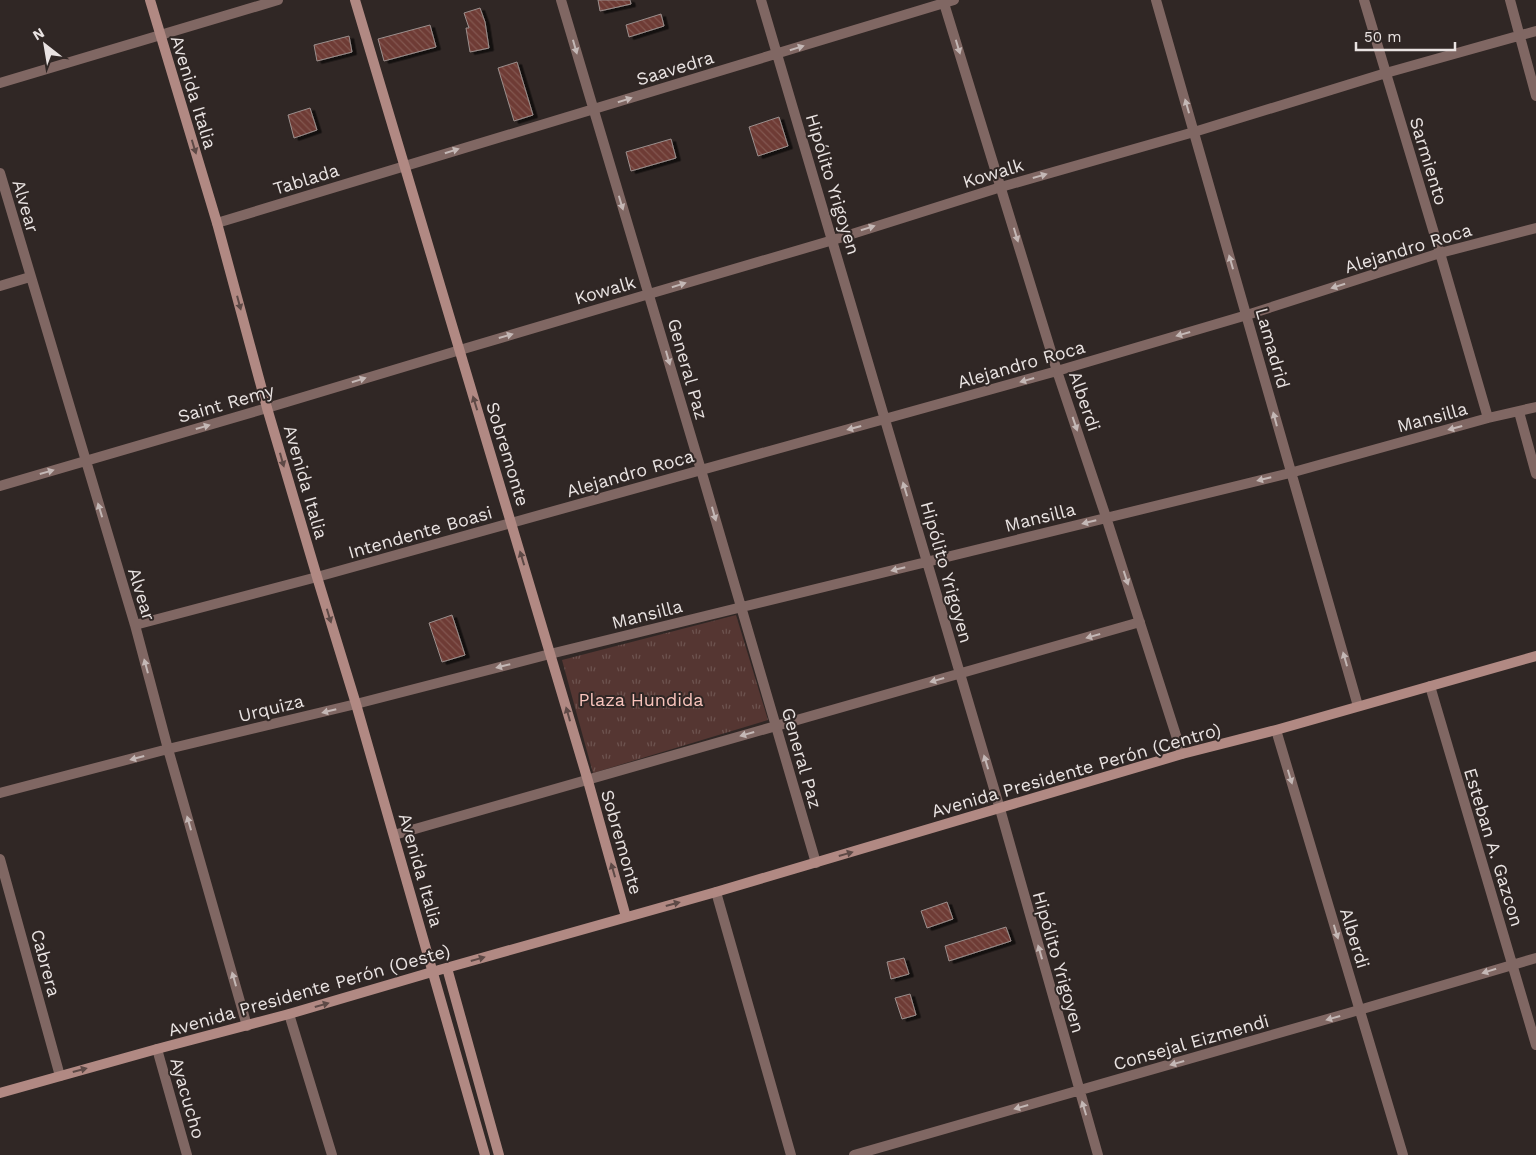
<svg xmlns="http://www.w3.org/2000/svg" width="1536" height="1155" font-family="'Work Sans',sans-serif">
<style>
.park{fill:url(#park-tufts)}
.building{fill:url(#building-back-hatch);stroke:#9b8f8d;filter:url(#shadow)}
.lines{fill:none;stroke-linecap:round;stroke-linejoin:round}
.minor{stroke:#806763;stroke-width:10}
.secondary{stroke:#b18983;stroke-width:10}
.oneway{fill:#c4b8b6}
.oneway2{fill:#5d4946}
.labels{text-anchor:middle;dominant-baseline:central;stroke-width:4;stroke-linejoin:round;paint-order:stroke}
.street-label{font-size:18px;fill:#e9e3e2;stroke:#302725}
.park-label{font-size:18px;fill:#f9c4bc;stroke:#302725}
</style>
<defs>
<pattern id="park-tufts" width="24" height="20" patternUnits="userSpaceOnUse" patternTransform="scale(1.25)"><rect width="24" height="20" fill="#553632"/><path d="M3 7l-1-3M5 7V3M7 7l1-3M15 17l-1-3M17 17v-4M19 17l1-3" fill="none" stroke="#6d534f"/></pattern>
<pattern id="building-back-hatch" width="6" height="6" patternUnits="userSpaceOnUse" patternTransform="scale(1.25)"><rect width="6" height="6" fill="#6e3b34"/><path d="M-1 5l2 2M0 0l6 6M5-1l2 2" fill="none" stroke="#835751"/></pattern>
<filter id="shadow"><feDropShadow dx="4.5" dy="2.5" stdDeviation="0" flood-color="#0009"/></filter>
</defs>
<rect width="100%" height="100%" fill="#302725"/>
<path class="park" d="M736,615L768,720L593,773L562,660Z"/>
<path class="building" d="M598,0H630L631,4L600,11Z
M480,8L485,22L489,48L470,52L466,28H469L464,13Z
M661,14L664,26L629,37L626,25Z
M430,25L436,47L384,61L378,39Z
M349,36L352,52L317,61L314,45Z
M517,62L533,115L514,121L498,68Z
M310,108L317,130L294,138L288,115Z
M779,117L788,146L758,156L749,127Z
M671,139L676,158L631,171L626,152Z
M452,615L465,655L442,662L429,623Z
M947,902L953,919L927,928L921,911Z
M1006,927L1011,941L949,961L945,946Z
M904,958L909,974L891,979L887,962Z
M910,994L916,1015L902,1019L895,998Z"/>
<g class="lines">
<path class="minor" d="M561,0L701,470L816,863
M761,0L1000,809L1098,1155
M943,0L1057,371L1106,517L1182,754
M1156,0C1224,235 1290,471 1358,706
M1364,0L1440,253L1488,418
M1510,0L1536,96
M0,83L278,0
M0,173L135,625L168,749L247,1026
M217,223L954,0
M0,286L30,277
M1519,412L1536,474
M0,486L267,408L460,350L649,294L833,240L1001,187L1194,132L1386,73L1536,31
M135,625L317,577L1057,371L1247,315L1440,253L1536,228
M1430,686L1536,1045
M1276,730L1403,1155
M0,793L168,749L356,704L550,654L1290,473L1488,418L1536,407
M394,835L1140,622
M0,859L60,1076
M716,892L791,1155
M289,1014L332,1155
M157,1049L187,1155
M854,1155L1359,1010L1536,958"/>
<path class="secondary" d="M150,0L217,223L267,408L317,577L356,704L485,1155
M355,0L588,781L626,917
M447,968L499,1155
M0,1093L157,1049L289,1014L432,972L716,892L1182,754L1276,730L1536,656"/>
</g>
<defs><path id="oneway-solid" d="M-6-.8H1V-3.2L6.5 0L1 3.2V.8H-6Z" transform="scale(1.25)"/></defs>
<g class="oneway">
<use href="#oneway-solid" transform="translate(575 47) rotate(74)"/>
<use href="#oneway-solid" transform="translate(958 47) rotate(73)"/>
<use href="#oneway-solid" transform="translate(797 48) rotate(-17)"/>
<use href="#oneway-solid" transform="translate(625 100) rotate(-17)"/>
<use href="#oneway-solid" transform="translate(1187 106) rotate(-106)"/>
<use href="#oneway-solid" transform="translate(452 151) rotate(-17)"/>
<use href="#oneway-solid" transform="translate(1040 176) rotate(-16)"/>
<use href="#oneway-solid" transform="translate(621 203) rotate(73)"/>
<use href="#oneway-solid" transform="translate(868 228) rotate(-17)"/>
<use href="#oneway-solid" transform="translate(1016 235) rotate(73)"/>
<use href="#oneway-solid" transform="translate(1231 262) rotate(-106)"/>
<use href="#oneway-solid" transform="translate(679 285) rotate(-17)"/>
<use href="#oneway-solid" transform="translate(1338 286) rotate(162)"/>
<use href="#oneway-solid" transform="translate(1183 334) rotate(164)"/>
<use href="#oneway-solid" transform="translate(506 336) rotate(-16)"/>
<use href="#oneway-solid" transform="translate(668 358) rotate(74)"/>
<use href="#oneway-solid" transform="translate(359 380) rotate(-17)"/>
<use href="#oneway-solid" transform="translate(1027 380) rotate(164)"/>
<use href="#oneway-solid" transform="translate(1275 419) rotate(-105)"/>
<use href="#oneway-solid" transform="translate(1075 424) rotate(71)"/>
<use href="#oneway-solid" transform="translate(203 427) rotate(-16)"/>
<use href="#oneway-solid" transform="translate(854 428) rotate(165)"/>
<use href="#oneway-solid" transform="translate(1455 428) rotate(165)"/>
<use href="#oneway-solid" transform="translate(47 472) rotate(-16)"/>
<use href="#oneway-solid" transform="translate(1264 479) rotate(166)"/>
<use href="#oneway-solid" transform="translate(905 489) rotate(-107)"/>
<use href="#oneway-solid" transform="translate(100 510) rotate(-107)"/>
<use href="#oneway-solid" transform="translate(714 514) rotate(74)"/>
<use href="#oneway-solid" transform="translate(1089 522) rotate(166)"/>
<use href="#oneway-solid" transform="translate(898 569) rotate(166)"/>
<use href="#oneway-solid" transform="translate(1126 578) rotate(72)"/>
<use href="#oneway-solid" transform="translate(1093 636) rotate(164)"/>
<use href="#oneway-solid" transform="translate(1345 659) rotate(-106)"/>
<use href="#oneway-solid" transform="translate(146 666) rotate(-105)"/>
<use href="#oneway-solid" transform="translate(503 666) rotate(166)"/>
<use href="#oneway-solid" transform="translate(937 680) rotate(164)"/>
<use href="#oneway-solid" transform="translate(329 711) rotate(166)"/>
<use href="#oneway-solid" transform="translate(747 734) rotate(164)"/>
<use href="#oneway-solid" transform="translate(137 758) rotate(165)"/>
<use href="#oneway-solid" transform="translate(986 762) rotate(-107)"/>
<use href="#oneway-solid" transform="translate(1290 777) rotate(73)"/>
<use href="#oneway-solid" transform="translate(189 823) rotate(-106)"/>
<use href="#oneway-solid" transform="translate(1336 932) rotate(73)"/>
<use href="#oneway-solid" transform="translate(1040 952) rotate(-106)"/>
<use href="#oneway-solid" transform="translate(1489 971) rotate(163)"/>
<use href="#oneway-solid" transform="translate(234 979) rotate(-106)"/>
<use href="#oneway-solid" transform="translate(1333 1018) rotate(164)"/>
<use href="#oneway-solid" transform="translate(1177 1063) rotate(164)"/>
<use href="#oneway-solid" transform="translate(1021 1107) rotate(164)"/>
<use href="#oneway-solid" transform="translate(1084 1108) rotate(-107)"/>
</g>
<g class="oneway2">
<use href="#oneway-solid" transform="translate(194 147) rotate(73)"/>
<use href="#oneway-solid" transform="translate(239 303) rotate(75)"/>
<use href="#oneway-solid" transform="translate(475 403) rotate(-107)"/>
<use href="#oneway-solid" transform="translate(282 460) rotate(74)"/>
<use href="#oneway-solid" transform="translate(522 558) rotate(-107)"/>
<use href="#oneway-solid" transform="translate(329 616) rotate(73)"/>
<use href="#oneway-solid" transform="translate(568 714) rotate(-106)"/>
<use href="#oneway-solid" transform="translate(846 854) rotate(-16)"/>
<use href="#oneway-solid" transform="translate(613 870) rotate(-106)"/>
<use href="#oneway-solid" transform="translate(673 904) rotate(-15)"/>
<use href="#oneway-solid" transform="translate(478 959) rotate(-16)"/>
<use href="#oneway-solid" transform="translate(322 1005) rotate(-16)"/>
<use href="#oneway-solid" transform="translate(80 1070) rotate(-15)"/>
</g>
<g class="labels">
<g class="street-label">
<text transform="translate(675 68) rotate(-17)">Saavedra</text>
<text transform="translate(194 92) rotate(73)">Avenida Italia</text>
<text transform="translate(1429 161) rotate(73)">Sarmiento</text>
<text transform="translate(993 173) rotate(-17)">Kowalk</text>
<text transform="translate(306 179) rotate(-17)">Tablada</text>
<text transform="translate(833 184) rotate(73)">Hipólito Yrigoyen</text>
<text transform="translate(26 206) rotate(74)">Alvear</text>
<text transform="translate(1408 248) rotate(-17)">Alejandro Roca</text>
<text transform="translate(605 290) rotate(-16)">Kowalk</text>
<text transform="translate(1273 348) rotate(74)">Lamadrid</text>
<text transform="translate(1021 364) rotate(-16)">Alejandro Roca</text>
<text transform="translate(688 369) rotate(74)">General Paz</text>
<text transform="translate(1085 401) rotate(71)">Alberdi</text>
<text transform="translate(226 403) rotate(-16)">Saint Remy</text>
<text transform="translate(1432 417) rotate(-15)">Mansilla</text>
<text transform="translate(508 454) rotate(73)">Sobremonte</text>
<text transform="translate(630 473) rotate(-16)">Alejandro Roca</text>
<text transform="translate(306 482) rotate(74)">Avenida Italia</text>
<text transform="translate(1040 517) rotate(-14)">Mansilla</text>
<text transform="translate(420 532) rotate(-16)">Intendente Boasi</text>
<text transform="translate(947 572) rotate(74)">Hipólito Yrigoyen</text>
<text transform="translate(142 594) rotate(73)">Alvear</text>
<text transform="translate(647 614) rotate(-14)">Mansilla</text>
<text transform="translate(271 708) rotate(-14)">Urquiza</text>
<text transform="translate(802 758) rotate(74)">General Paz</text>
<text transform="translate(1076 770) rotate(-16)">Avenida Presidente Perón (Centro)</text>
<text transform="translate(622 842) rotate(74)">Sobremonte</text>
<text transform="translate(1494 847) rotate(73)">Esteban A. Gazcon</text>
<text transform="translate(421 870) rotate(74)">Avenida Italia</text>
<text transform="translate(1355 938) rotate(73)">Alberdi</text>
<text transform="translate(1059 962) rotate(74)">Hipólito Yrigoyen</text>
<text transform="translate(46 963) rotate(75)">Cabrera</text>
<text transform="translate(309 990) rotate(-16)">Avenida Presidente Perón (Oeste)</text>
<text transform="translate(1191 1042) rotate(-16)">Consejal Eizmendi</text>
<text transform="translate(188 1098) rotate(74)">Ayacucho</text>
</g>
<g class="park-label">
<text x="641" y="699">Plaza Hundida</text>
</g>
</g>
<g transform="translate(45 45) rotate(329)" stroke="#302725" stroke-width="4" paint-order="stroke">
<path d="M0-4L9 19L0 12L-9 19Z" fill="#e9e3e2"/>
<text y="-8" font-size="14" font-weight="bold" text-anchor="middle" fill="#e9e3e2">N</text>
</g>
<path d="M1356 42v8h99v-8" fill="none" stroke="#e9e3e2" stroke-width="2.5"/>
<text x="1364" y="42" font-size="15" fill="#e9e3e2" stroke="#302725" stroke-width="4" paint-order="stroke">50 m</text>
</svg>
